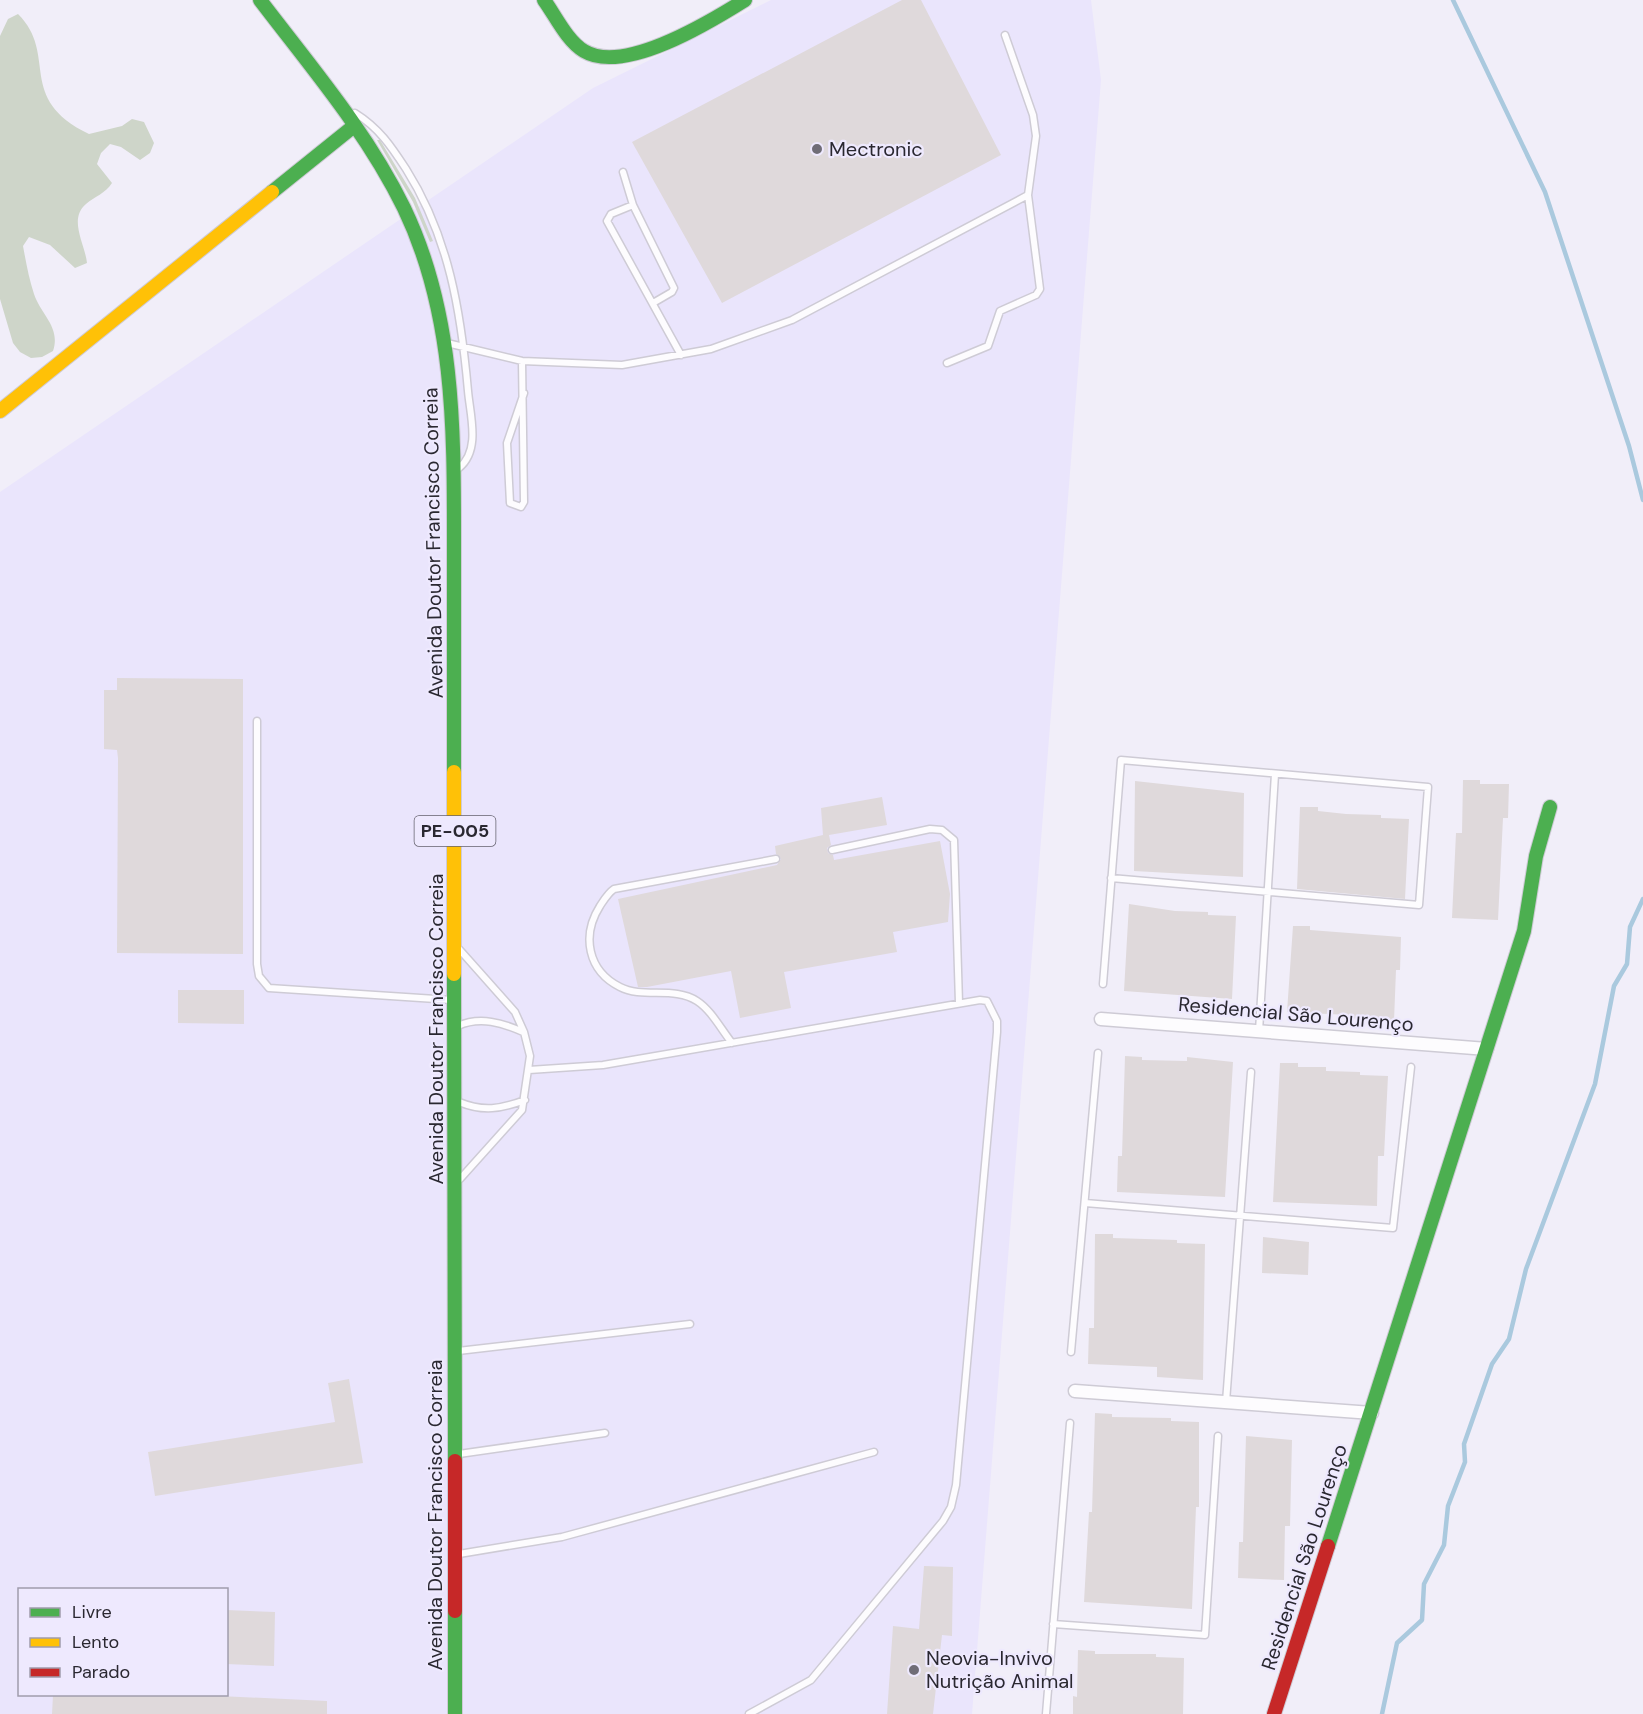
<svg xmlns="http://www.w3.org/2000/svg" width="1643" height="1714" font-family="'DM Sans',sans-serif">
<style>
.built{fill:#eae5fc;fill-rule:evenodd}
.green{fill:#ced5c9}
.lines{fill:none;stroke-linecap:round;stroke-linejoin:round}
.stream{stroke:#aac9de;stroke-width:4.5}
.building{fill:#dfd9db}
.lane-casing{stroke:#cecbd5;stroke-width:9}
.street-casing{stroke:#cecbd5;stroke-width:15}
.fast-casing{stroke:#cecbd5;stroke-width:16}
.slow-casing{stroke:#cecbd5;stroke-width:16}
.jam-casing{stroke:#cecbd5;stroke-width:16}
.lane{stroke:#fdfcfe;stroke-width:6}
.street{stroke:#fdfcfe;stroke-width:12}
.fast{stroke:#4caf50;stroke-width:14}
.slow{stroke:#ffc107;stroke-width:14}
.jam{stroke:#c62828;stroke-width:14}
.poi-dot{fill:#706d77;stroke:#eee9fe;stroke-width:2}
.labels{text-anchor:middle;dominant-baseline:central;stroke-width:4.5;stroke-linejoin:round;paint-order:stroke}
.shield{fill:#eee9fe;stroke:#65626e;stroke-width:1.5}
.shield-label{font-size:18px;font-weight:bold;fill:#2a2831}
.poi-label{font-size:20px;fill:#2a2831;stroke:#eee9fe;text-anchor:start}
.street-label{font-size:20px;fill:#2a2831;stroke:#eee9fe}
</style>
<rect width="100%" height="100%" fill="#f1eef9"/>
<path class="built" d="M771,0H1091L1101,80L972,1714H0V492L593,88ZM20,1590H226V1694H20Z"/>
<path class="green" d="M18,14C59,55 15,98 89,134L122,126L132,119L144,122L154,143L150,153L140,160L121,147L110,144L101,153L97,164L112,183C105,194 95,196 86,204C68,219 85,244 87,263L75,268L50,245L29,237L23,246C26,262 29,279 34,294C41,315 61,327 53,351L42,357L31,358L20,352L13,343L0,299V36L8,19Z
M377,140H380L415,198L433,241L430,242L413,202Z"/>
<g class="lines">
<path class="stream" d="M1453,0L1545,192L1629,446L1643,500
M1382,1714L1397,1643L1422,1620L1424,1584L1444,1545L1448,1506L1465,1462L1464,1444L1492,1364L1509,1339L1526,1269L1595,1084L1614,986L1627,964L1630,927L1643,899"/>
</g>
<path class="building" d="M902,0H921L1001,155L722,303L632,142Z
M117,678L243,679V954L117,953L118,758L117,750L104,749V690H117Z
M1463,780H1480V784H1509L1508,818H1503L1498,920L1452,918L1456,833H1462Z
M1135,781L1244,793L1243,877L1134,871Z
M882,797L887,825L829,835L831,845L827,848L828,853L833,855L834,860L940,841L950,894L948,922L893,932L897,952L784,972L791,1008L740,1018L731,971L647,987H638L618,899L777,865L781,859L776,854L775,846L823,835L821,808Z
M1300,807H1318V811L1346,814L1381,815V818L1409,819L1405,899L1297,889Z
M1129,904L1175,911L1208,912V915L1236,916L1232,999L1124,991Z
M1293,926H1310V930L1401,937L1400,970H1396L1394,1021L1348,1018L1349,1015L1287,1012Z
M178,990H244V1024L178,1023Z
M1125,1056L1142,1057V1060L1187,1061V1057L1233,1062L1225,1197L1117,1192L1118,1156H1122Z
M1280,1063H1298V1067H1326V1071L1360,1072V1075L1388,1076L1384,1156H1378L1377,1206L1273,1202Z
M1095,1234H1113V1238L1177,1240V1243L1205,1244L1203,1380L1157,1377V1367L1088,1364L1089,1328H1094Z
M1263,1237L1309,1242L1308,1275L1262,1273Z
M349,1379L363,1463L155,1496L148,1452L335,1422L328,1383Z
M1095,1413L1112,1414V1417L1171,1418V1421L1199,1422V1507H1196L1192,1609L1084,1602L1089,1512H1092Z
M1246,1436L1292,1440L1290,1526H1285L1284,1580L1238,1578L1239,1542H1243Z
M924,1566L953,1567L952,1636L942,1635L933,1714H887L893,1626L919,1629Z
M226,1610L275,1612L274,1666L226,1664Z
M1078,1650L1095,1651V1654H1156V1657L1184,1658L1183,1714H1073V1696L1077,1697Z
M53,1695H198L327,1701V1714H52Z"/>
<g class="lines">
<defs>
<path id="lane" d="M355,113C379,128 391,146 406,169C449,237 461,312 468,391C470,415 481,450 459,468
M623,172L633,205L674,288L672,292L653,303
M633,205L611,214L607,221L681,355
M447,343L522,361L622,365L711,349L792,320L1028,195L1036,136L1033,115L1005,35
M522,361L524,502L521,507L510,503L507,443L524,393
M947,363L988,346L1000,311L1036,295L1040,289L1028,195
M257,721V964L259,976L269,988L451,1000
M832,850L930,829L942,830L954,840L959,1003
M459,949L515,1012L524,1032L530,1056L522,1110L460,1179
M1103,984L1121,760L1428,787L1419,905L1111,878
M458,1026C480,1016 503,1023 523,1032
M1259,1031L1275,774
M732,1043C721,1029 711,1010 697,1001C674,986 643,999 620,987C588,971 581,936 600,906C604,900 608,893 614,889L776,859
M529,1070L603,1065L980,1000L987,1001L997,1021V1032L956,1485L951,1507L943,1521L811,1680L749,1714
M459,1102C483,1112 501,1109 525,1100
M1085,1203L1393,1228L1411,1067
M458,1351L690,1324
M1071,1352L1098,1053
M1226,1402L1251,1072
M459,1454L605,1433
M459,1554L562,1537L874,1452
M1053,1624L1205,1635L1218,1436
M1046,1714L1070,1423"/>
<path id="street" d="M1101,1019L1487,1049
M1075,1391L1372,1413"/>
<path id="fast" d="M260,0C311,67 367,132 404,208C455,314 454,431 454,546C454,621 454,696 454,772
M544,0C555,15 567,41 584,51C624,75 710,22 745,0
M272,192L354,126
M454,974L455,1461
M1328,1546L1524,931L1536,856L1550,807
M455,1611V1714"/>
<path id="slow" d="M0,411L272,192
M454,772V974"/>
<path id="jam" d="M455,1461V1611
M1274,1714L1328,1546"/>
</defs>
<use href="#lane" class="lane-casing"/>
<use href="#street" class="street-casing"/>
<use href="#fast" class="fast-casing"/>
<use href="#slow" class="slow-casing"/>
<use href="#jam" class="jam-casing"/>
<use href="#lane" class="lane"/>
<use href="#street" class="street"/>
<use href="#fast" class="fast"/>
<use href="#slow" class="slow"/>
<use href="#jam" class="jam"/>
</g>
<g class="poi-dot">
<circle cx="817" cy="149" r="6"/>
<circle cx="914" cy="1670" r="6"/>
</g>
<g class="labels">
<rect class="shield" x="414.5" y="816" width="81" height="30" rx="4.5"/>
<g class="shield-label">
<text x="455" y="831">PE-005</text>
</g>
<g class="poi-label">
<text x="829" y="149">Mectronic</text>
<text x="926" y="1658">Neovia-Invivo<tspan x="926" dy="23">Nutrição Animal</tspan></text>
</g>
<g class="street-label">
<text transform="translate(433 543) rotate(-91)">Avenida Doutor Francisco Correia</text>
<text transform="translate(1296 1014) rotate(5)">Residencial São Lourenço</text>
<text transform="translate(436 1029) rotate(-90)">Avenida Doutor Francisco Correia</text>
<text transform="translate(435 1515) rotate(-90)">Avenida Doutor Francisco Correia</text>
<text transform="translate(1304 1557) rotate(-72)">Residencial São Lourenço</text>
</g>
</g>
<rect x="18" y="1588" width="210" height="108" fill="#eee9fe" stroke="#a09cac" stroke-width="1.5"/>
<rect x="30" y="1608" width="30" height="9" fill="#4caf50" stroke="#a09cac" stroke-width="1.5"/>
<text x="72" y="1618" font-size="18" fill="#2a2831">Livre</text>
<rect x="30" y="1638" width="30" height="9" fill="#ffc107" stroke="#a09cac" stroke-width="1.5"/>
<text x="72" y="1648" font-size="18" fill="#2a2831">Lento</text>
<rect x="30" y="1668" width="30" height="9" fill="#c62828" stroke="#a09cac" stroke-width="1.5"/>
<text x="72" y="1678" font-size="18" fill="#2a2831">Parado</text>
</svg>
